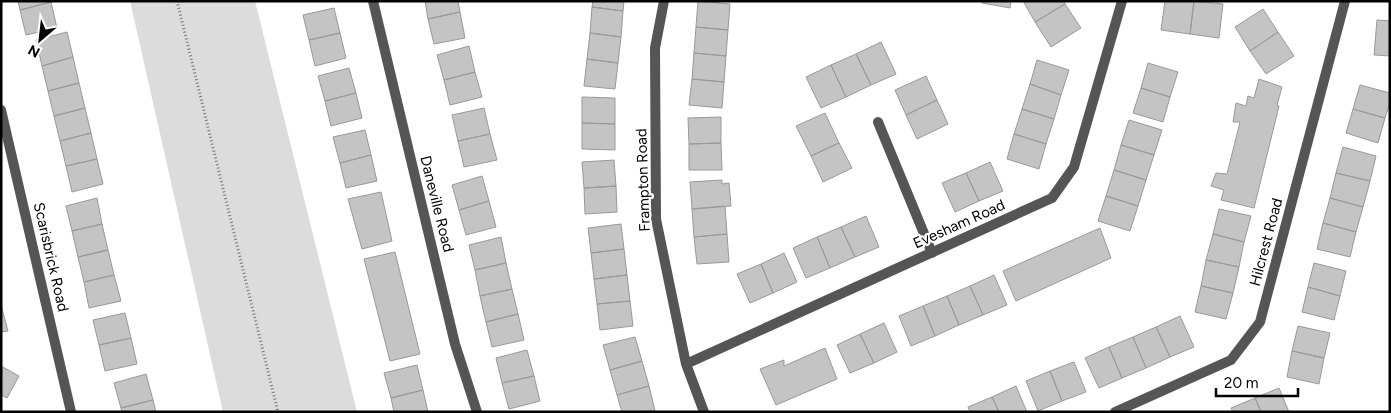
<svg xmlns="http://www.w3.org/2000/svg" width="1391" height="413" font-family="Figtree,sans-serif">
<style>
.green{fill:#dcdcdc}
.building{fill:#c4c4c4;stroke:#999}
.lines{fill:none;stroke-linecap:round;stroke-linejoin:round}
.path{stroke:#777;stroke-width:3;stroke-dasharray:1 2.5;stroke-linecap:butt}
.street{stroke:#555;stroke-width:10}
.labels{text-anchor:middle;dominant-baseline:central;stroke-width:4.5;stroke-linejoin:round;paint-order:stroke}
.street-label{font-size:15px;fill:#000;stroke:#fff}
</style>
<rect width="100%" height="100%" fill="#fff"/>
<path class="green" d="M130,1H255L357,412H223Z"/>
<path class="building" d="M18,1H51V2L20,10Z
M425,1H458L460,12L428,19Z
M593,1H624L623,11L592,7Z
M698,1L730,4L728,30L696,27Z
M982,1H1011L1010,8L982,3Z
M1023,1H1064L1065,4L1035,22Z
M1165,1H1194L1190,34L1161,30Z
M1194,1L1223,4L1219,38L1190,34Z
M51,2L57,28L26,35L20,10Z
M1065,4L1081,28L1051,47L1035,22Z
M592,7L623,11L621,37L590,33Z
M334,8L340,33L309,40L303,15Z
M1263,9L1278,32L1250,51L1235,27Z
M460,12L465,38L434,44L428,19Z
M1377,20L1390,21V56L1374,55Z
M696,27L728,30L726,56L694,53Z
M67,32L73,57L42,66L36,40Z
M1278,32L1294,56L1266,74L1250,51Z
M340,33L346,58L315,66L309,40Z
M590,33L621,37L618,63L587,59Z
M881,42L896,74L871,85L856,54Z
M469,46L475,72L444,80L437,55Z
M694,53L726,56L724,82L692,79Z
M856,54L871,85L846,97L831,65Z
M73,57L79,83L48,91L42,66Z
M587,59L618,63L615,89L584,86Z
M1037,60L1069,70L1061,95L1030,84Z
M1148,63L1178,72L1170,97L1141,88Z
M831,65L846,97L821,108L806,77Z
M349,68L356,93L325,101L318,76Z
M475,72L482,97L450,105L444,80Z
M926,76L937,100L906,115L895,90Z
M692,79L724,82L722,108L689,105Z
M1259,79L1282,87L1277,105L1279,106L1254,208L1221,200L1224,190L1211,186L1216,173L1227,174L1240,122H1233L1236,103L1246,106L1248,96L1254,98Z
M79,83L85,108L54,116L48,91Z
M1030,84L1061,95L1054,119L1022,109Z
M1360,85L1390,93V103L1385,118L1353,109Z
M1141,88L1170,97L1163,122L1133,113Z
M356,93L362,118L331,126L325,101Z
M582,97L615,98V124L582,123Z
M937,100L948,124L917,139L906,115Z
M85,108L91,133L60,141L54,116Z
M484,108L490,134L458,141L452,115Z
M1022,109L1054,119L1046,144L1014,134Z
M1353,109L1385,118L1378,143L1346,133Z
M825,113L839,143L811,156L796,126Z
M721,117V143L689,144L688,118Z
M1129,120L1162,130L1154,155L1121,145Z
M582,123L615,124V150L582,149Z
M365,130L371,155L340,163L333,137Z
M91,133L97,159L66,166L60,141Z
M490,134L497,160L464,167L458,141Z
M1014,134L1046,144L1039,169L1007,159Z
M721,143L722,170H689V144Z
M839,143L852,168L823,182L811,156Z
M1121,145L1154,155L1146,180L1114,170Z
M1343,147L1376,156L1370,181L1336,173Z
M371,155L377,181L346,188L340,163Z
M97,159L103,184L72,192L66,166Z
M614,160L616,186L584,188L582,162Z
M990,162L1003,191L979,201L966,173Z
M1114,170L1146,180L1138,206L1106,196Z
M966,173L979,201L955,212L942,183Z
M1336,173L1370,181L1363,207L1330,198Z
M482,176L489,201L459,210L452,185Z
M722,180V184L729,183L731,206L692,209L690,182Z
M616,186L617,212L585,214L584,188Z
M381,192L392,241L362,249L348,199Z
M1106,196L1138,206L1130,231L1098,221Z
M97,198L102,224L72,231L66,206Z
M1330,198L1363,207L1356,232L1323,223Z
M489,201L496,227L466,235L459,210Z
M725,206L727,234L694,237L692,209Z
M1219,209L1251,216L1244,242L1213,234Z
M866,216L879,247L855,257L841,227Z
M1323,223L1356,232L1350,257L1317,249Z
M102,224L108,250L78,257L72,231Z
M621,224L624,249L591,253L588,228Z
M841,227L855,257L830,268L817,237Z
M1100,228L1111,258L1016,301L1003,271Z
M727,234L729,262L697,264L694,237Z
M1213,234L1244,242L1239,267L1206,260Z
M501,237L506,263L475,270L469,245Z
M817,237L830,268L806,278L793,248Z
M624,249L627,275L594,279L591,253Z
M108,250L114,275L84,282L78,257Z
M395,252L420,354L390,361L364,259Z
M784,253L797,282L773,293L761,264Z
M1206,260L1239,267L1233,293L1201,286Z
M506,263L512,289L480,296L475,270Z
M1314,263L1346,271L1340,296L1308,287Z
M761,264L773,293L750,303L737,274Z
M114,275L121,301L89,308L84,282Z
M627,275L630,301L597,304L594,279Z
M994,275L1007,305L983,315L970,286Z
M970,286L983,315L959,325L947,296Z
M1201,286L1233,293L1226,319L1195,312Z
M1308,287L1340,296L1334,320L1302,312Z
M512,289L518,314L486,322L480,296Z
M947,296L959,325L935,336L923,306Z
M630,301L633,326L600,330L597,304Z
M1,305L8,331L1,332Z
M923,306L935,336L911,346L899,316Z
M125,313L131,338L99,345L93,320Z
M518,314L524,340L492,347L486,322Z
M1180,316L1194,347L1170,357L1156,327Z
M884,323L897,352L874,363L860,334Z
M1298,326L1330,333L1324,358L1292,351Z
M1156,327L1170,357L1146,368L1133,337Z
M860,334L874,363L850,373L837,345Z
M635,337L642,361L610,370L603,345Z
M1133,337L1146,368L1122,378L1109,347Z
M131,338L137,364L105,371L99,345Z
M1109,347L1122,378L1099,388L1085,358Z
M825,348L837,379L776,405L760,369L784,360V366Z
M527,350L534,376L502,383L496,358Z
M1292,351L1324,358L1319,384L1287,377Z
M642,361L649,386L617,395L610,370Z
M1074,362L1086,392L1062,401L1050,371Z
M417,365L423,390L391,398L384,373Z
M1,366L19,376L7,398L1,395Z
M1050,371L1062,401L1038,411L1026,381Z
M146,374L153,400L121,408L114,383Z
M534,376L540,401L509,409L502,383Z
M649,386L655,411L622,412L617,395Z
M1016,386L1027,412H999L992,397Z
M1279,388L1289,412H1261L1255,398Z
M423,390L428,412H394L391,398Z
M992,397L999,412H970L968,407Z
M1255,398L1261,412H1233L1231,408Z
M153,400L156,412H122L121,408Z"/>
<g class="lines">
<path class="path" d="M177,1L278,412"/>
<path class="street" d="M373,1L455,344L477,412
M664,1L655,48L656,219L686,364L704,412
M1,110L71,412
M878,122L932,253
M686,364L1052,198L1074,167L1122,1
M1115,412L1231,360L1260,322L1345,1"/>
</g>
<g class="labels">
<g class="street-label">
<text transform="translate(643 180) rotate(-92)">Frampton Road</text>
<text transform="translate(437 204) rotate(76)">Daneville Road</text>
<text transform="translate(959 224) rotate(-24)">Evesham Road</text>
<text transform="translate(1266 242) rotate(-75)">Hilcrest Road</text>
<text transform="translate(51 257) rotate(77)">Scarisbrick Road</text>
</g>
</g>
<rect width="1391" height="413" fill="none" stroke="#000000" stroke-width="5"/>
<g transform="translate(40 40) rotate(208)" stroke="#ffffff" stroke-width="4" paint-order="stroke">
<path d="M0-4L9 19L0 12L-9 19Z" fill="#000000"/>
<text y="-8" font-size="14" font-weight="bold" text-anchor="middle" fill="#000000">N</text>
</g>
<path d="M1216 388v8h82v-8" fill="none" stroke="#000000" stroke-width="2.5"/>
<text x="1224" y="388" font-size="15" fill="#000000" stroke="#ffffff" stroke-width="4" paint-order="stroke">20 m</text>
</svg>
